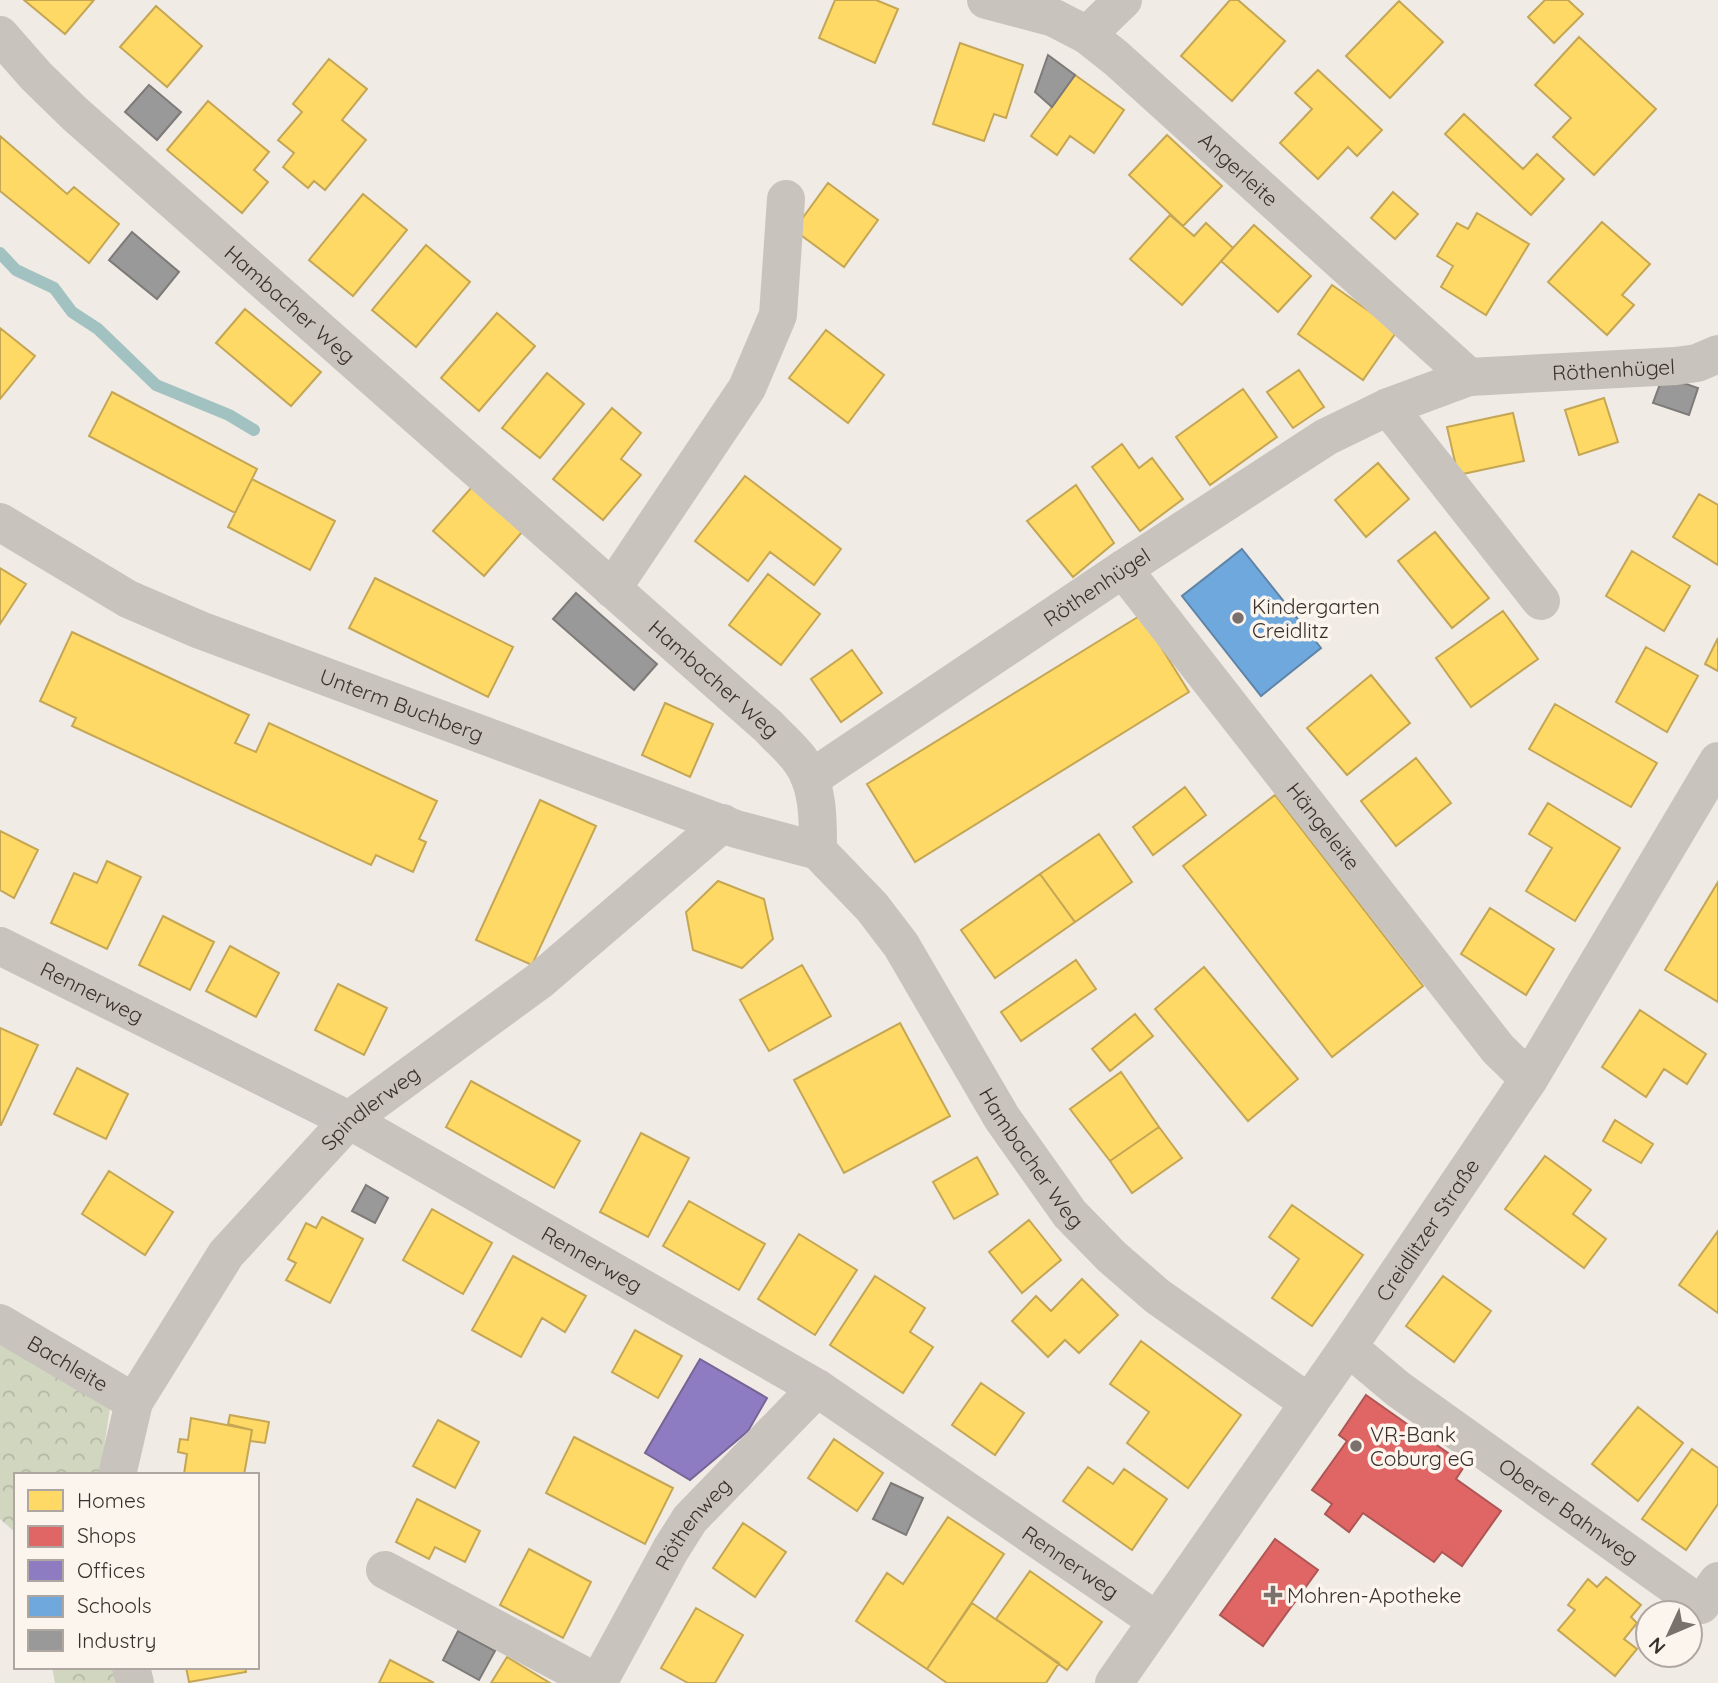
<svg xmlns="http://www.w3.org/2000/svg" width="1718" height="1683" font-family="Quicksand,sans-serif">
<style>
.forest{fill:url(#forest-crowns)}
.homes{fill:#ffd966;stroke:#c4a654;stroke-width:2}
.shops{fill:#e06666;stroke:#ae5654;stroke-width:2}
.offices{fill:#8e7cc3;stroke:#756595;stroke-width:2}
.schools{fill:#6fa8dc;stroke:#5f84a7;stroke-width:2}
.industry{fill:#999;stroke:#7d7a78;stroke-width:2}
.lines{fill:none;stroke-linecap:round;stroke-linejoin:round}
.stream{stroke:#a1c2c1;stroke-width:12}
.minor{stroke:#c9c3be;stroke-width:38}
.poi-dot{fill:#7a716c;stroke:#fbf5ee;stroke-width:2.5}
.labels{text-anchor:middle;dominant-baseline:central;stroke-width:7;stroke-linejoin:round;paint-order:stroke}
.street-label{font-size:21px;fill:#3b302b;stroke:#fbf5ee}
.poi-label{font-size:21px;fill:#3b302b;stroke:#fbf5ee;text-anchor:start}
</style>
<defs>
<pattern id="forest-crowns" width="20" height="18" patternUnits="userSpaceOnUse" patternTransform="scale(1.75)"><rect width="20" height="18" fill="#d1d6bf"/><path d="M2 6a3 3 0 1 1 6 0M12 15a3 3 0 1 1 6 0" fill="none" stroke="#b4b8a4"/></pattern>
</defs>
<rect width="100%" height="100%" fill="#f0ebe5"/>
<path class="forest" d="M0,1342L111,1401L100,1475H16V1533L0,1519Z
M52,1667H113L115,1683H55Z"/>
<path class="homes" d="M24,0H94L65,34Z
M835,0H876L898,9L875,63L819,38Z
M1230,0H1238L1285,41L1232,101L1181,56Z
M1545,0H1568L1583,14L1554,43L1528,17Z
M1399,1L1443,42L1390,98L1346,56Z
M156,6L202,46L167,87L120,47Z
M1579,37L1656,109L1594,175L1553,137L1571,118L1535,85Z
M960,43L1023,65L1006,118L994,114L984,141L933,124Z
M329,59L367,89L342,120L366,140L325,190L314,181L308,188L283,167L294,153L278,140L302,112L293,104Z
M1318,70L1382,130L1357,156L1348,147L1318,179L1280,143L1312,109L1295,93Z
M1075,75L1124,110L1094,153L1070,136L1057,155L1031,136Z
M208,101L269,152L254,170L268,182L242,213L167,150Z
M1464,114L1523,169L1537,154L1564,179L1531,215L1445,134Z
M1167,135L1222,186L1183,226L1129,175Z
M0,136L67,194L74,187L119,224L89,263L0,191Z
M828,183L878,220L844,267L794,230Z
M1393,192L1418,214L1395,239L1371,218Z
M363,194L407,230L353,296L309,260Z
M1477,213L1529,244L1486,315L1441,287L1453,266L1437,256L1457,223L1468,229Z
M1170,215L1194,236L1206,223L1233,248L1182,305L1130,259Z
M1602,222L1650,264L1622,295L1634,305L1607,335L1548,282Z
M1254,225L1311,276L1278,312L1221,261Z
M426,245L470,282L416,347L372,310Z
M1332,285L1397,331L1363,380L1298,334Z
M245,309L321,372L291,406L216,343Z
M497,313L535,346L479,411L441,378Z
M0,328L35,356L0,399Z
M826,330L884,375L848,423L789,378Z
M1299,370L1324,407L1293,428L1267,392Z
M547,373L584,404L540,458L502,428Z
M1243,389L1277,437L1210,485L1176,437Z
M112,392L257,469L235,513L89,436Z
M1604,398L1618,442L1579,455L1565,410Z
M612,408L641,433L621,459L641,475L603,520L553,479Z
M1513,413L1524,461L1458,475L1447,427Z
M1122,444L1139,468L1152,458L1183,499L1140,531L1092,467Z
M1378,463L1409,499L1366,537L1335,500Z
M745,476L841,549L814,585L770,552L748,581L695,541Z
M252,479L335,521L310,570L228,527Z
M1076,485L1114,543L1073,577L1027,521Z
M472,487L522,532L484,576L433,531Z
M1699,494L1718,505V565L1673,537Z
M1435,532L1489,598L1452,628L1398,561Z
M1632,551L1690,586L1664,631L1606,596Z
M0,568L26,584L0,624Z
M768,574L820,614L781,665L729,625Z
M375,578L513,647L488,697L349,628Z
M1503,611L1538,659L1471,707L1436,658Z
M1141,615L1189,692L915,862L867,784Z
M72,632L249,715L235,743L256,752L269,723L437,801L419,839L426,842L413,872L376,855L371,865L72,726L76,718L40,701Z
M1718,638V671L1705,664Z
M1646,647L1698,676L1667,732L1616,702Z
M852,650L882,693L841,722L811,679Z
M1371,675L1410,723L1347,775L1307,728Z
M665,703L713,724L690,777L642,755Z
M1555,704L1657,763L1631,807L1529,749Z
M1416,758L1451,803L1396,846L1361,801Z
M1185,787L1206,815L1153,855L1133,827Z
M1275,795L1423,986L1332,1057L1183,866Z
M540,800L596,826L532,965L476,940Z
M1548,803L1620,848L1575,921L1526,891L1552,848L1529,834Z
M0,831L38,850L14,898L0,890Z
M1099,834L1132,882L1075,922L1040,874Z
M107,861L141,877L107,949L51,923L74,873L97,883Z
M1040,874L1075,922L995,978L961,930Z
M718,881L764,899L773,939L742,968L693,950L686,912Z
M1718,882V1002L1665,970Z
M1490,908L1554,949L1526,995L1461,954Z
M163,916L214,942L190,990L139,965Z
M230,946L279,973L256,1017L206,991Z
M1076,960L1096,989L1021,1041L1001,1012Z
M802,965L831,1016L769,1051L740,1000Z
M1204,967L1298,1079L1248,1121L1155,1009Z
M338,984L387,1008L364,1055L315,1030Z
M1640,1010L1706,1054L1687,1084L1664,1069L1646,1097L1602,1067Z
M1135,1014L1153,1036L1110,1071L1092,1049Z
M900,1023L950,1116L844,1173L794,1080Z
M0,1028L38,1045L1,1125H0Z
M77,1068L128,1094L106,1139L54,1114Z
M1121,1072L1159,1127L1110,1161L1070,1109Z
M471,1081L580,1141L554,1188L446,1127Z
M1615,1120L1653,1144L1641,1163L1603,1141Z
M1159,1127L1182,1158L1132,1193L1110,1161Z
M641,1133L689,1158L648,1237L600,1212Z
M1545,1156L1591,1190L1573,1214L1606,1239L1584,1268L1505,1209Z
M977,1157L998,1194L954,1219L933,1182Z
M109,1171L173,1212L145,1255L82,1214Z
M689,1201L765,1244L739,1290L663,1246Z
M1292,1205L1363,1255L1312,1326L1272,1298L1299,1259L1269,1237Z
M432,1209L492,1243L463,1294L403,1260Z
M322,1217L363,1239L330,1303L286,1280L296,1263L288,1259L306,1223L316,1228Z
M1029,1220L1061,1260L1022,1293L989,1252Z
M1718,1231V1313L1679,1285Z
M799,1234L857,1270L815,1335L758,1299Z
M513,1256L586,1296L565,1332L542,1318L521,1357L472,1330Z
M875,1276L925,1308L910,1332L933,1347L903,1393L830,1345Z
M1443,1276L1491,1311L1454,1362L1406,1326Z
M1082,1279L1118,1315L1079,1353L1065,1340L1048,1357L1012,1321L1036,1296L1051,1311Z
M635,1330L682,1356L658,1398L612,1372Z
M1141,1341L1241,1415L1188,1488L1127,1443L1149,1412L1110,1384Z
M981,1383L1024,1413L995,1455L952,1425Z
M1638,1407L1683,1443L1638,1501L1592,1464Z
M230,1415L269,1422L265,1443L250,1441L252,1430L228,1424Z
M191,1418L252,1430L244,1475L184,1474L187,1454L178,1452L180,1439L188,1440Z
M438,1420L479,1442L455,1488L413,1466Z
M574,1437L673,1488L645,1544L546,1493Z
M834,1439L883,1473L857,1511L808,1478Z
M1692,1449L1718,1468V1504L1686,1550L1642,1519Z
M1088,1467L1113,1484L1124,1469L1167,1499L1132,1550L1063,1501Z
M417,1499L480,1531L465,1562L435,1547L429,1559L396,1542Z
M948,1517L1004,1554L927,1669L856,1621L887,1573L903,1584Z
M743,1523L786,1552L755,1597L713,1568Z
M529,1549L591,1582L563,1638L500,1605Z
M1030,1571L1102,1622L1067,1670L996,1619Z
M1606,1577L1641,1605L1631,1617L1637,1623L1624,1639L1637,1649L1615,1676L1558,1630L1575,1610L1568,1605L1588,1579L1597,1587Z
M972,1603L1059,1663L1046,1683H947L927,1669Z
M696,1608L743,1635L715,1683H688L661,1668Z
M507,1657L550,1683H491Z
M390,1660L434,1683H379Z
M186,1667H245L246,1672L189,1682Z"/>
<path class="shops" d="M1366,1395L1465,1465L1456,1479L1501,1511L1462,1566L1442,1552L1434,1562L1363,1513L1349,1532L1325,1514L1332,1504L1312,1490L1347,1441L1339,1435Z
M1275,1539L1318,1570L1263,1646L1220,1615Z"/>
<path class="offices" d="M700,1359L767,1398L748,1431L690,1480L645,1453Z"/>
<path class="schools" d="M1242,549L1321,648L1261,696L1182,596Z"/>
<path class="industry" d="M1048,55L1075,75L1052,107L1035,92Z
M149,85L181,112L157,140L125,112Z
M132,232L179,272L157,299L109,260Z
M1663,376L1698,388L1689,415L1653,403Z
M576,593L657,664L634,690L553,619Z
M366,1185L388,1198L375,1223L352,1211Z
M891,1483L923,1498L906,1535L873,1519Z
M458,1631L495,1651L479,1680L443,1660Z"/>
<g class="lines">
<path class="stream" d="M0,253L16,270L54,288L72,312L98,329L156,385L229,415L254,430"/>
<g class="minor">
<path id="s1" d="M986,0L1054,18L1087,35L1116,58L1469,377"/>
<path id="s2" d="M0,35L36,76L75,114L769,727C779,738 791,748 800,760C819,785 818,821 818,851L872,907L901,945L1002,1118L1070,1214L1112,1257L1157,1296L1309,1403"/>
<path d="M1087,35L1123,0"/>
<path d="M1388,407L1541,601"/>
<path id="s3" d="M0,522L128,599L200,630L736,829L818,851"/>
<path id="s4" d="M1123,569L1498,1049L1529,1079"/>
<path d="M612,589L747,388L778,315L786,199"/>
<path id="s5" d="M810,779L1123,569L1326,437L1388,407L1469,377L1676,366L1697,363L1718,354"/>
<path id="s6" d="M0,946L349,1120L817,1388L1157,1621"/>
<path id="s7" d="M0,1323L134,1402"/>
<path id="s8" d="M1348,1347L1398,1389L1701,1605L1718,1581"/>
<path id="s9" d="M117,1475L134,1402L226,1254L349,1120L539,981L723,823"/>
<path id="s10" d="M385,1570L598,1683L671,1549L690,1519L817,1388"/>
<path d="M131,1667L135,1683"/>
<path id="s11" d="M1114,1683L1348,1347L1529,1079L1718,761"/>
</g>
</g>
<g class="poi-dot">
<circle cx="1238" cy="618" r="7"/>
<circle cx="1356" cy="1446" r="7"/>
<path d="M1269.5 1584.5h7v7h7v7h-7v7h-7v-7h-7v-7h7z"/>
</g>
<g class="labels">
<g class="street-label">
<text stroke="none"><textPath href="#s1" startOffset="310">Angerleite</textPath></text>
<text stroke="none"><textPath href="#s2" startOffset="396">Hambacher Weg</textPath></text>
<text stroke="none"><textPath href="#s5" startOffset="919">Röthenhügel</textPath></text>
<text stroke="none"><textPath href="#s5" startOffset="345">Röthenhügel</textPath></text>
<text stroke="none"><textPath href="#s2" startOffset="962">Hambacher Weg</textPath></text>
<text stroke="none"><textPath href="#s3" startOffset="443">Unterm Buchberg</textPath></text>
<text stroke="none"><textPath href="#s4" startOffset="326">Hängeleite</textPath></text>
<text stroke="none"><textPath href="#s6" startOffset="103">Rennerweg</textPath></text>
<text stroke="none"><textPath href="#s9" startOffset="455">Spindlerweg</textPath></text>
<text stroke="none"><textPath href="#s2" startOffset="1550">Hambacher Weg</textPath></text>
<text stroke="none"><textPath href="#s11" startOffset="551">Creidlitzer Straße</textPath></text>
<text stroke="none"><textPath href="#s6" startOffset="670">Rennerweg</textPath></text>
<text stroke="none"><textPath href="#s7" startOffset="79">Bachleite</textPath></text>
<text stroke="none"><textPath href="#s8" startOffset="275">Oberer Bahnweg</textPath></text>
<text stroke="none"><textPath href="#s10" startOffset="427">Röthenweg</textPath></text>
<text stroke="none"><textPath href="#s6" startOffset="1237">Rennerweg</textPath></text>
</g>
<g class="poi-label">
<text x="1252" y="606">Kindergarten<tspan x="1252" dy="24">Creidlitz</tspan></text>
<text x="1370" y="1434">VR-Bank<tspan x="1370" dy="24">Coburg eG</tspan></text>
<text x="1287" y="1595">Mohren-Apotheke</text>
</g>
</g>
<rect x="14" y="1473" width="245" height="196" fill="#fbf5ee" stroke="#aea6a0" stroke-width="2"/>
<rect x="28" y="1490" width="35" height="21" fill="#ffd966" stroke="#aea6a0" stroke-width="2"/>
<text x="77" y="1508" font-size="21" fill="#3b302b">Homes</text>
<rect x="28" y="1526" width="35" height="21" fill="#e06666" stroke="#aea6a0" stroke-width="2"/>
<text x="77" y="1543" font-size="21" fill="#3b302b">Shops</text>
<rect x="28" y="1560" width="35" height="21" fill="#8e7cc3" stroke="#aea6a0" stroke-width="2"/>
<text x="77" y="1578" font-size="21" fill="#3b302b">Offices</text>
<rect x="28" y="1596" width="35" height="21" fill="#6fa8dc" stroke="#aea6a0" stroke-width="2"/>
<text x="77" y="1613" font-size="21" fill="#3b302b">Schools</text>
<rect x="28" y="1630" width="35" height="21" fill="#999999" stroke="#aea6a0" stroke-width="2"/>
<text x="77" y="1648" font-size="21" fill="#3b302b">Industry</text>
<g transform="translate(1669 1634) rotate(226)"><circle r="33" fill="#fbf5ee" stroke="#aea6a0" stroke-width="2"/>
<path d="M0-5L12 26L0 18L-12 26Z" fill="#7a716c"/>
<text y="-10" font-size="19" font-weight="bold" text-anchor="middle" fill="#3b302b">N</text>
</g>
</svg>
